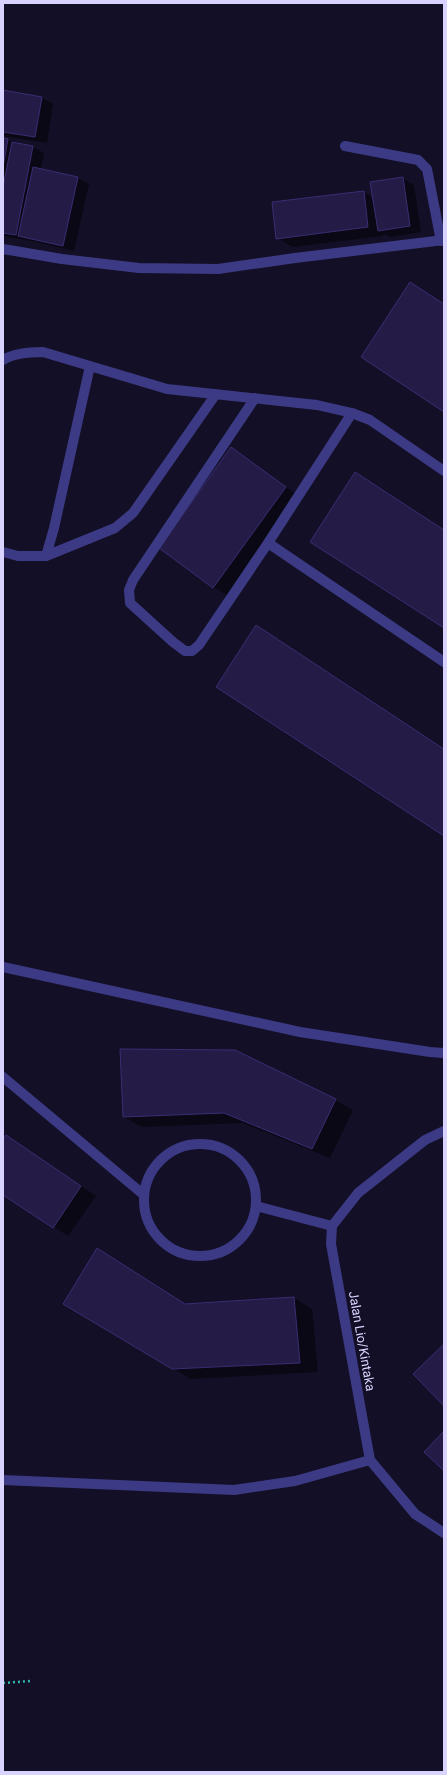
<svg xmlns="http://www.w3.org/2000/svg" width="447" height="1775" font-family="Roboto,sans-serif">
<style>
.shadow{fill:#0007}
.building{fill:#241b47;stroke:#3b2d73}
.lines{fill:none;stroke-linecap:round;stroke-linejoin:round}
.path{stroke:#2fb8b0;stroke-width:2.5;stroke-dasharray:2 3;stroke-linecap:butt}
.lane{stroke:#3d3a85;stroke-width:10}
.street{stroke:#3d3a85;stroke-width:10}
.labels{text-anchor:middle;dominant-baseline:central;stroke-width:3.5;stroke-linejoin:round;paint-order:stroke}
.street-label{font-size:13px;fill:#d9d4ff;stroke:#130f26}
</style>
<rect width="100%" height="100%" fill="#130f26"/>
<path class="shadow" d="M3,91L42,98L53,104L47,143L3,136Z
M3,139L33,147L44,153L41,169L78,178L89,184L74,251L27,240L7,237L3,235Z
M402,178L414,185L421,232L390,237L383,233V236L293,247L277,238L363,192L374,198Z
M411,283L444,303V411Z
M231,449L246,458L300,497L229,596L214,587L160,548Z
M373,484L444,530V627Z
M274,637L444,748V834Z
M335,1100L353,1110L330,1158L243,1123L142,1127L124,1117Z
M7,1136L96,1196L68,1236L3,1193V1142Z
M98,1249L186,1305L294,1298L312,1309L318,1372L191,1379L64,1304Z"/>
<path class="building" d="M3,90L42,97L35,137L3,132Z
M3,138L8,139L3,167Z
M12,142L33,146L16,235L3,233V187Z
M33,167L78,177L63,246L18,236Z
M403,177L410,226L378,231L370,182Z
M364,191L368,227L276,239L272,202Z
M410,282L444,304V412L361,357Z
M231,447L286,487L213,588L159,548Z
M355,472L444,530V628L310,542Z
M256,625L444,749V836L216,687Z
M120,1049L235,1050L336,1099L312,1149L224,1113L123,1117Z
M6,1135L81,1186L53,1228L3,1195V1140Z
M97,1248L185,1304L294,1297L300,1363L172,1369L63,1304Z
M444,1344V1406L413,1374Z
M444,1431V1471L424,1452Z"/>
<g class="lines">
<path class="path" d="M3,1683L30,1681"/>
<path class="lane" d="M345,146L418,160L427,169L441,241
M3,360C14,353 30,352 43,352L167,389L317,405L352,413L370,420L444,471
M255,398L133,580L129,590L130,603L173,642L185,651H192L199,645L268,543
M352,413L268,543L444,662
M3,552L18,556H46L54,528L90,366
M46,556L115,528L133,513L216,394
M3,967L300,1032L430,1052L444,1053
M3,1077L144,1195
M144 1200a56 56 0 1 1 112 0a56 56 0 1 1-112 0Z
M256,1206L332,1226
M370,1460L331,1244L332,1226L358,1193L425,1140L444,1131
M3,1480L234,1490L295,1481L370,1460L415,1514L444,1533"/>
<path class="street" d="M3,249L62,259L139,268L218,269L295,258L444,240"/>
</g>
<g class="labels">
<g class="street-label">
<text transform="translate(362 1341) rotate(80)">Jalan Lio/Kintaka</text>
</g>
</g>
<rect width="447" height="1775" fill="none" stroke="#d9d4ff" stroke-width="8"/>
</svg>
